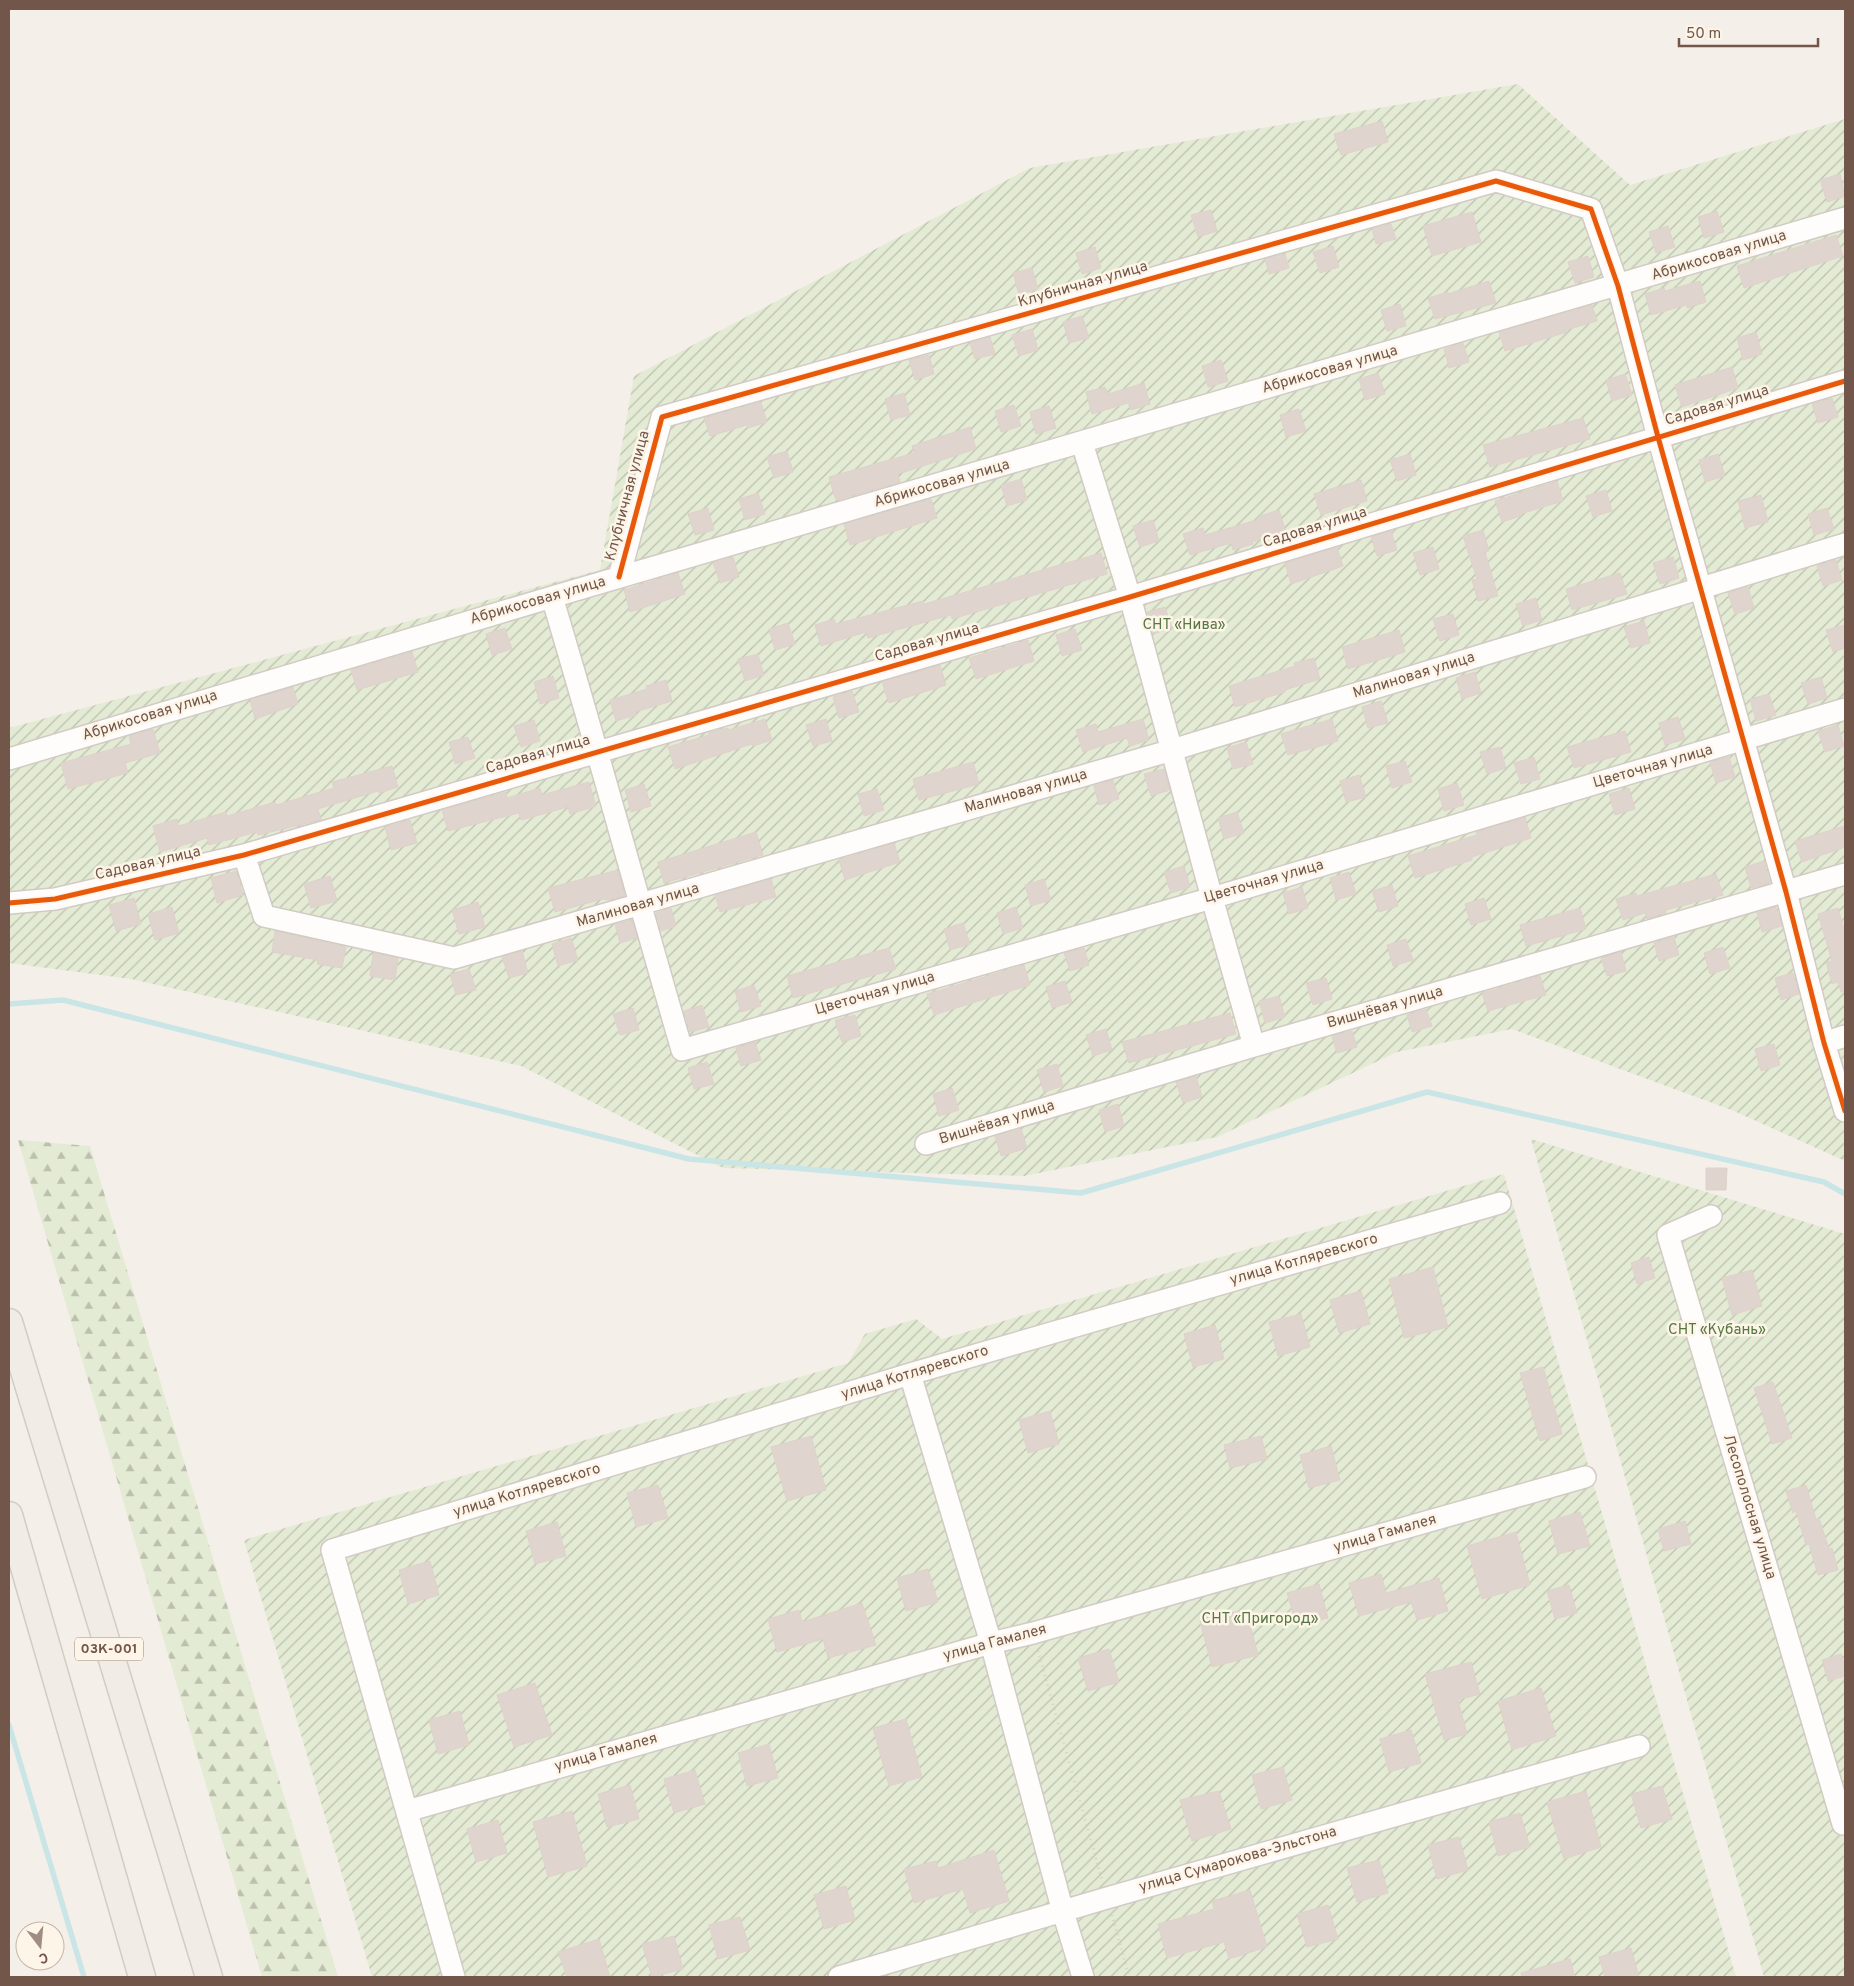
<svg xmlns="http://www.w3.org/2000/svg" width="1854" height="1986" font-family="Overpass,sans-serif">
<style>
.forest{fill:url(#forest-firs)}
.garden{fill:url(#garden-furrows)}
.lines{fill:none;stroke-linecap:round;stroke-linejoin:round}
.stream{stroke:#cae5e6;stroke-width:5.5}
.building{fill:#e0d5ce;stroke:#ded2cb}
.minor-casing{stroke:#d2cbc4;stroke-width:24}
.major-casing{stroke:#d4cbc5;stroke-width:29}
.path{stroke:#d7ceca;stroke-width:3;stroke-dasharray:1 4;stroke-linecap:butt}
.minor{stroke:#fefdfc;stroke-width:21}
.major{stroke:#f1ece5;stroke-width:26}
.cycleway-casing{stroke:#fef5e9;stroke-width:8}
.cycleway{stroke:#e8590c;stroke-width:5}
.labels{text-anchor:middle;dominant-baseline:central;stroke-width:5;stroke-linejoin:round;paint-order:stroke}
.shield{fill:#fef5e9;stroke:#9d867a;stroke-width:1}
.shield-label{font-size:14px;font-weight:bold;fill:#73564a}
.street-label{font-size:15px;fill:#73564a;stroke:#fef5e9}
.park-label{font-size:15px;fill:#567842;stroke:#fef5e9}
</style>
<defs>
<pattern id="forest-firs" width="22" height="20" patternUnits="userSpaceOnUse" patternTransform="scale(1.25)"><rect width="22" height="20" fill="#e3ebd4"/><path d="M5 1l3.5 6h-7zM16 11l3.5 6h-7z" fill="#bcc1ae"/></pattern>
<pattern id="garden-furrows" width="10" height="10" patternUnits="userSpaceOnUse" patternTransform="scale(1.25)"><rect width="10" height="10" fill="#e3ebd4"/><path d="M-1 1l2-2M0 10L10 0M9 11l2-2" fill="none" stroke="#bcc1ae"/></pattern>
</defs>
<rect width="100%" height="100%" fill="#f5efe9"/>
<path class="forest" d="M18,1140L90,1146L338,1977H262Z"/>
<path class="garden" d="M1518,84L1630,185L1845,119V1161L1734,1111L1512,1029L1397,1052L1217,1137L1024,1176L723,1168L521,1066L131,979L9,963V728L600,570L634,376L1030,168Z
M1531,1139L1845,1234V1977H1764Z
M1504,1174L1736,1977H372L244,1540L848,1363L865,1334L916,1319L942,1339Z"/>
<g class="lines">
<path class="stream" d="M9,1004L63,1000L689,1159L1081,1193L1427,1092L1824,1182L1845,1194
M9,1725L84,1977"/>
</g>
<path class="building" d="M1382,121L1388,142L1341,155L1334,134Z
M1840,174L1845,196L1827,202L1820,180Z
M1211,210L1217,231L1198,237L1191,215Z
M1717,211L1724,232L1704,238L1698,217Z
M1472,212L1481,242L1432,256L1423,226Z
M1391,224L1396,239L1376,244L1372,229Z
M1668,226L1675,247L1656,253L1649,232Z
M1836,235L1843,256L1744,288L1737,266Z
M1333,246L1339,267L1320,273L1313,252Z
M1095,247L1101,268L1082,274L1076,253Z
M1285,254L1289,268L1269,274L1265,259Z
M1588,256L1594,277L1575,283L1568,262Z
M1032,268L1038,289L1019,295L1013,273Z
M1489,281L1496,303L1435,319L1428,298L1448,292V294Z
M1700,281L1706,302L1687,308L1686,305L1651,315L1645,294L1664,288L1665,291Z
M1400,304L1406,326L1387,331L1381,310Z
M1592,305L1597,321L1566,330L1567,332L1505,351L1499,332Z
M1082,316L1089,338L1069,343L1063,322Z
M1032,329L1038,350L1019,356L1012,335Z
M1756,332L1762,354L1743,360L1737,338Z
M990,337L995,354L975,359L970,343Z
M1463,343L1469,362L1449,368L1444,349Z
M929,355L934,374L915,380L909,360Z
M1221,360L1228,381L1208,387L1202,366Z
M1732,367L1738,388L1682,407L1675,385Z
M1378,373L1385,394L1365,400L1359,379Z
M1625,374L1632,395L1612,401L1606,380Z
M1144,383L1150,404L1131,410L1128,403L1092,414L1086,392L1105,387L1108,394Z
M904,393L910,415L891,420L885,399Z
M1832,398L1838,417L1818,423L1812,404Z
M761,402L767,422L748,428L747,425L710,436L704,418Z
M1014,405L1021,426L1001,432L995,411Z
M1049,406L1056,428L1036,434L1030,412Z
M1299,409L1306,431L1286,437L1280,415Z
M1583,418L1590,439L1490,467L1483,445Z
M970,427L976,449L898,474L900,482L837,500L835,498L829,477L914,453L912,446Z
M787,451L793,472L774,478L767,457Z
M1410,454L1416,475L1397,481L1390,460Z
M1718,454L1725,476L1705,482L1699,460Z
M1021,479L1027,500L1007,506L1001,485Z
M1361,480L1367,501L1321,515L1314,494Z
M1557,481L1563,501L1520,514L1521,516L1502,522L1495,501Z
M1606,490L1612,511L1593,517L1586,496Z
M758,493L765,514L745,520L739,499Z
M1761,495L1768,522L1745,528L1738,501Z
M931,499L937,518L850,545L844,524Z
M708,508L714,530L695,535L688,514Z
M1827,508L1834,529L1814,535L1808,514Z
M1279,510L1286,532L1252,542L1253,544L1233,550L1231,543L1190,555L1183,534L1203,528L1205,535L1260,519V516Z
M1153,520L1159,541L1140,547L1133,526Z
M1483,530L1489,551L1485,552L1498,596L1478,601L1472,580L1477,579L1463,536Z
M1391,531L1397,550L1377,556L1371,537Z
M1337,547L1343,566L1291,584L1285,563Z
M1433,547L1439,569L1420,575L1413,553Z
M1101,553L1107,574L952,619L951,615L868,638L866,632L821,646L815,625L834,619L836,624L923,601L924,604Z
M733,557L739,577L720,583L713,563Z
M1673,557L1679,578L1660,584L1653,563Z
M1836,560L1842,580L1823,586L1817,566Z
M678,573L685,594L630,612L624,590Z
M1620,573L1627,594L1572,610L1566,589Z
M1748,587L1754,608L1735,614L1728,593Z
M1536,598L1542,620L1523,626L1516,604Z
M1165,607L1172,628L1153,634L1147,612Z
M1453,614L1459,635L1440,641L1433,619Z
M1644,621L1650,643L1631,648L1624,627Z
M788,623L795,644L775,650L769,629Z
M1845,625V648L1833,652L1826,630Z
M505,628L512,649L492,655L486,634Z
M1075,629L1082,650L1062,656L1056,635Z
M1399,630L1405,652L1348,669L1342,647Z
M1028,640L1034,661L976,679L969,658Z
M412,652L418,672L357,690L351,670Z
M758,654L764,675L745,681L738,659Z
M1314,658L1320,679L1285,690V692L1235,707L1229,686L1295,666L1294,663Z
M940,665L946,685L889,703L882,682Z
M1475,672L1481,693L1462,699L1456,678Z
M553,676L559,698L540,704L534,682Z
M1821,677L1827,698L1808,704L1801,683Z
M666,680L672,701L635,712L636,715L616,721L610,700L647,689L646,686Z
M293,687L298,704L255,719L250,700Z
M852,691L859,712L839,718L833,697Z
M1769,694L1776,715L1756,721L1750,699Z
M1381,701L1388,723L1368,728L1362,707Z
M1678,717L1685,739L1665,745L1659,723Z
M765,719L772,740L753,746L752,744L675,769L668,747L709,735L708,733L728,728L729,730Z
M826,719L832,741L813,746L806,725Z
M1143,719L1149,740L1130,746L1127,738L1083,752L1076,730L1096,724L1098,732Z
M1332,719L1338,741L1288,755L1281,734Z
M534,720L540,741L521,747L514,726Z
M1838,725L1844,746L1825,752L1818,731Z
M153,729L160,753L125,763L128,773L68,789L61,763L131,744L129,736Z
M1625,731L1631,752L1574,768L1567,747Z
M468,737L475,758L455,764L449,742Z
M1246,742L1253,764L1233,769L1227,748Z
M1500,747L1506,768L1487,774L1480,752Z
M1534,757L1540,779L1521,784L1514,763Z
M1729,757L1735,777L1716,783L1710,762Z
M1405,761L1412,782L1392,788L1386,766Z
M973,762L979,784L919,800L913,779Z
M392,766L398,787L379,793L378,791L318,809L321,820L258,835L257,832L209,845L207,838L160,852L153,826L177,819L179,826L226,812L227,816L275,802L276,805L334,788L332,782Z
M1164,769L1170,790L1151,796L1144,774Z
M1359,775L1366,797L1346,802L1340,781Z
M1113,780L1119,799L1099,805L1094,786Z
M589,782L596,806L570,814L568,807L521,820L519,813L448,831L442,810L506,792L507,798L540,788L542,795Z
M1457,783L1464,805L1444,811L1438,789Z
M644,784L651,806L631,812L625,790Z
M1629,788L1635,809L1615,815L1609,794Z
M877,789L884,810L864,816L858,794Z
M1237,812L1244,833L1224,839L1218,818Z
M1525,817L1531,838L1472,857V860L1415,878L1408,856L1477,835L1476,832Z
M410,820L417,843L391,850L385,827Z
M1845,826V847L1802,862L1795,841Z
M756,832L763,855L664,883L658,862Z
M894,843L900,862L845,880L839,860Z
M1764,861L1770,883L1751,888L1745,867Z
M1184,866L1190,887L1171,893L1164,872Z
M618,870L625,896L608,900L603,899L555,912L548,888Z
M236,871L243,895L217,903L211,878Z
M1349,872L1356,894L1336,900L1330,878Z
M1716,874L1723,895L1666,910V913L1647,919L1645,913L1623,920L1616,899L1636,893L1637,896Z
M330,876L337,901L311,908L304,884Z
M771,879L776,897L720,912L715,895Z
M1044,879L1051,900L1031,906L1025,885Z
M1392,885L1398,906L1379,912L1372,891Z
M1302,887L1308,908L1289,914L1283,893Z
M134,898L141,924L116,931L109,905Z
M1484,898L1491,919L1471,925L1465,904Z
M478,902L485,927L459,934L452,910Z
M172,907L179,933L155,940L148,914Z
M1016,907L1023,928L1003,934L997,913Z
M1776,907L1782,926L1762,932L1757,913Z
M671,908L676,926L661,931L656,913Z
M1580,908L1586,929L1526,946L1520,925Z
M1838,908L1845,933V992H1841L1838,982L1832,984L1826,962L1832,961L1818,914Z
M632,920L637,938L620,943L615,924Z
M963,923L970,944L950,950L944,929Z
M275,931L346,947L342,968L317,964L318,960L272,952Z
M1674,937L1679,955L1659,961L1654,943Z
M571,938L578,960L558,966L552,944Z
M1406,939L1413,960L1393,966L1387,945Z
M1723,947L1730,968L1710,974L1704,953Z
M889,948L896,969L793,998L787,976Z
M1084,948L1089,965L1070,971L1064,953Z
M522,951L528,973L509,978L502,957Z
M1621,952L1626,971L1607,976L1601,958Z
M373,953L398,958L395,980L370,976Z
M1024,965L1030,985L934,1015L927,994Z
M469,969L476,990L456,995L450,974Z
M1793,973L1799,994L1781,1000L1775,978Z
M1540,976L1546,995L1488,1011L1482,993Z
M1326,978L1332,999L1313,1005L1306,983Z
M1065,981L1072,1002L1052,1008L1046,987Z
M754,985L761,1006L741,1012L735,991Z
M1279,996L1285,1017L1265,1023L1259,1001Z
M702,1005L709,1027L690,1032L684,1011Z
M633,1008L639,1030L620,1035L613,1014Z
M1426,1009L1432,1026L1412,1032L1407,1015Z
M1230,1013L1236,1034L1129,1063L1122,1042Z
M855,1015L861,1036L842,1042L835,1020Z
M1106,1029L1112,1050L1093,1056L1086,1035Z
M1352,1031L1357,1047L1337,1053L1332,1036Z
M755,1042L761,1060L741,1066L736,1048Z
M1774,1044L1780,1065L1761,1071L1755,1049Z
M707,1062L714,1084L694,1089L688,1068Z
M1057,1064L1063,1086L1044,1092L1037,1070Z
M1196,1076L1202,1097L1183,1103L1176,1082Z
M952,1088L959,1110L939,1116L933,1094Z
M1118,1104L1124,1126L1105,1132L1099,1110Z
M1021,1129L1027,1148L1001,1156L995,1136Z
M1706,1168H1727L1726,1190H1706Z
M1649,1257L1655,1278L1637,1284L1631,1263Z
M1433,1267L1448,1327L1404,1338L1389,1279Z
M1752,1270L1762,1306L1732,1315L1722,1278Z
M1361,1291L1370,1324L1339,1333L1330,1300Z
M1301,1314L1310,1347L1278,1356L1269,1322Z
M1215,1325L1224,1359L1193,1367L1184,1334Z
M1543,1367L1562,1434L1540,1441L1520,1373Z
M1773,1382L1792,1438L1772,1444L1754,1388Z
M1050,1411L1059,1444L1028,1453L1019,1420Z
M811,1436L826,1490L787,1501L771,1447Z
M1261,1436L1267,1459L1230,1468L1224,1445Z
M1331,1446L1340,1480L1309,1488L1300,1455Z
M658,1485L668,1518L636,1527L627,1493Z
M1806,1485L1816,1519L1819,1518L1829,1549L1832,1548L1838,1570L1818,1575L1809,1544L1806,1545L1796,1511L1793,1513L1786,1491Z
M1580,1512L1590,1546L1558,1554L1549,1521Z
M1685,1521L1691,1544L1664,1551L1658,1529Z
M557,1522L566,1556L535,1564L526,1531Z
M1516,1532L1530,1585L1482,1599L1467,1546Z
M430,1561L439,1595L408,1604L399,1570Z
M928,1569L938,1602L906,1611L897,1578Z
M1381,1574L1386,1593L1439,1578L1448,1611L1417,1620L1411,1602L1359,1616L1349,1583Z
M1319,1584L1328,1618L1297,1626L1287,1593Z
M1569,1585L1577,1613L1555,1619L1547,1591Z
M862,1603L876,1645L828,1658L823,1639L777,1652L768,1619L799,1610L802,1622Z
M1246,1609L1258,1655L1212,1667L1200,1621Z
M1109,1649L1119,1682L1088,1691L1078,1658Z
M1841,1654L1845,1667V1676L1828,1681L1822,1660Z
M1471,1662L1480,1694L1458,1700L1467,1734L1444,1740L1425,1674Z
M535,1683L552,1735L514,1747L497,1695Z
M1541,1688L1556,1736L1512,1750L1498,1701Z
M460,1711L469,1745L438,1754L429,1720Z
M906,1719L922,1777L889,1786L873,1728Z
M1411,1730L1421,1763L1389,1772L1380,1739Z
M769,1744L778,1778L747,1786L738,1753Z
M1283,1767L1292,1800L1261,1809L1252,1775Z
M695,1770L705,1804L674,1813L664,1779Z
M630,1785L639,1819L607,1827L598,1794Z
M1662,1786L1672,1819L1641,1828L1631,1794Z
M1219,1791L1231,1829L1192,1841L1180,1800Z
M1586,1791L1601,1847L1564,1859L1547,1802Z
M572,1811L587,1866L548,1877L533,1822Z
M1520,1813L1530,1847L1498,1856L1489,1822Z
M498,1820L507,1853L476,1862L467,1829Z
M1459,1837L1468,1870L1437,1879L1428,1845Z
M994,1850L1009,1901L970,1913L963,1889L914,1903L904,1869L936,1861L938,1868Z
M1379,1860L1388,1893L1357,1902L1347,1868Z
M846,1886L855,1920L824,1929L814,1895Z
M1250,1890L1267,1947L1229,1959L1224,1942L1167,1958L1158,1924L1214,1909L1212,1901Z
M1328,1905L1338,1939L1307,1947L1297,1914Z
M740,1917L750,1950L718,1959L709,1925Z
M674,1936L683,1969L652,1977L642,1944Z
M599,1939L610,1977H567L558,1952Z
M1631,1948L1639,1977H1605L1599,1957Z
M1570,1959L1575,1977H1522L1521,1973Z"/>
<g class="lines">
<defs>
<path id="minor" d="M1082,443L1130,597L1212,898L1254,1046
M619,577L662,417L1496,181L1591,209L1618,286L1658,437L1786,892L1824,1043L1845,1111
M552,597C597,747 638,899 682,1050L1212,898L1845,709
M9,759L552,597L1845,218
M244,855L264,916L454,958L1172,750L1845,544
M9,903L55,899L244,855L1130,597L1845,381
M1824,1043L1845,1036
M926,1144L1254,1046L1845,874
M1711,1216L1668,1235L1843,1824L1845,1823
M910,1374L991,1643L1063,1912L1083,1977
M407,1811L991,1643L1033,1633L1585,1477
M454,1977L332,1550L910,1374L1500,1203
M839,1977L1107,1898L1639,1746"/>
<path id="major" d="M9,1322L209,1977
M9,1515L142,1977"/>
</defs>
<use href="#minor" class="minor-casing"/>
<use href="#major" class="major-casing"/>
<path class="path" d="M1038,1651L1102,1880
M1112,1915L1129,1977"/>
<use href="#minor" class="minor"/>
<use href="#major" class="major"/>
<defs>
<path id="cycleway" d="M619,577L662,417L1496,181L1591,209L1618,286L1658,437L1786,892L1824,1043L1845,1111
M9,903L55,899L244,855L1130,597L1845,381"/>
</defs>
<use href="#cycleway" class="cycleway-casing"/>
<use href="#cycleway" class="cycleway"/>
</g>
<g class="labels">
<rect class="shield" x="75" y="1637.5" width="68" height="23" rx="4"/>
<g class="shield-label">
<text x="109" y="1649">03К-001</text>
</g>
<g class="street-label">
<text transform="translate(1719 256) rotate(-17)">Абрикосовая улица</text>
<text transform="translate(1083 285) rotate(-16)">Клубничная улица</text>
<text transform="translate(1330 370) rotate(-16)">Абрикосовая улица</text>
<text transform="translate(1717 406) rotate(-17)">Садовая улица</text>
<text transform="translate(942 484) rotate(-16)">Абрикосовая улица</text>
<text transform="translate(628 496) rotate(-75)">Клубничная улица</text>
<text transform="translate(1315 528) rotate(-17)">Садовая улица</text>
<text transform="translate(538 601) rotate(-16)">Абрикосовая улица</text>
<text transform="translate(927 643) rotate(-16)">Садовая улица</text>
<text transform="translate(1414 676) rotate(-17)">Малиновая улица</text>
<text transform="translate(150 716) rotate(-17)">Абрикосовая улица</text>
<text transform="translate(538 755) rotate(-16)">Садовая улица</text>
<text transform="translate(1653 767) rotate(-16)">Цветочная улица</text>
<text transform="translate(1026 792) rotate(-16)">Малиновая улица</text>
<text transform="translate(148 864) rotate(-13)">Садовая улица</text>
<text transform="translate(1264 882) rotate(-16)">Цветочная улица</text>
<text transform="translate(638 906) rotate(-16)">Малиновая улица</text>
<text transform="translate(875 994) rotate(-16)">Цветочная улица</text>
<text transform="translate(1385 1008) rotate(-16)">Вишнёвая улица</text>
<text transform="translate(997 1123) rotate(-17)">Вишнёвая улица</text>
<text transform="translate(1304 1260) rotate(-16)">улица Котляревского</text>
<text transform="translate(915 1373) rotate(-17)">улица Котляревского</text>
<text transform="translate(527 1491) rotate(-17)">улица Котляревского</text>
<text transform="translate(1749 1507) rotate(73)">Лесополосная улица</text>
<text transform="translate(1385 1534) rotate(-16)">улица Гамалея</text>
<text transform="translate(995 1643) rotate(-15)">улица Гамалея</text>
<text transform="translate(606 1753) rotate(-16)">улица Гамалея</text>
<text transform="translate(1238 1860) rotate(-16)">улица Сумарокова-Эльстона</text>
</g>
<g class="park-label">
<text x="1184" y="625">СНТ «Нива»</text>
<text x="1717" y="1330">СНТ «Кубань»</text>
<text x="1260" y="1619">СНТ «Пригород»</text>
</g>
</g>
<rect width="1854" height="1986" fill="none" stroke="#73564a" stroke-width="20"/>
<g transform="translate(40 1946) rotate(164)"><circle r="24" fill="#fef5e9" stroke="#c6b5a9"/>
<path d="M0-4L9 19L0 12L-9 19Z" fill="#a08c82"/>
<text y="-8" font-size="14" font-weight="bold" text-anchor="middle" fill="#73564a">С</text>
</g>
<path d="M1679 38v8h139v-8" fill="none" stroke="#73564a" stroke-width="2.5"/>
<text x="1686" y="38" font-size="15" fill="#73564a" stroke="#fef5e9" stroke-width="4" paint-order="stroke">50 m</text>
</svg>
